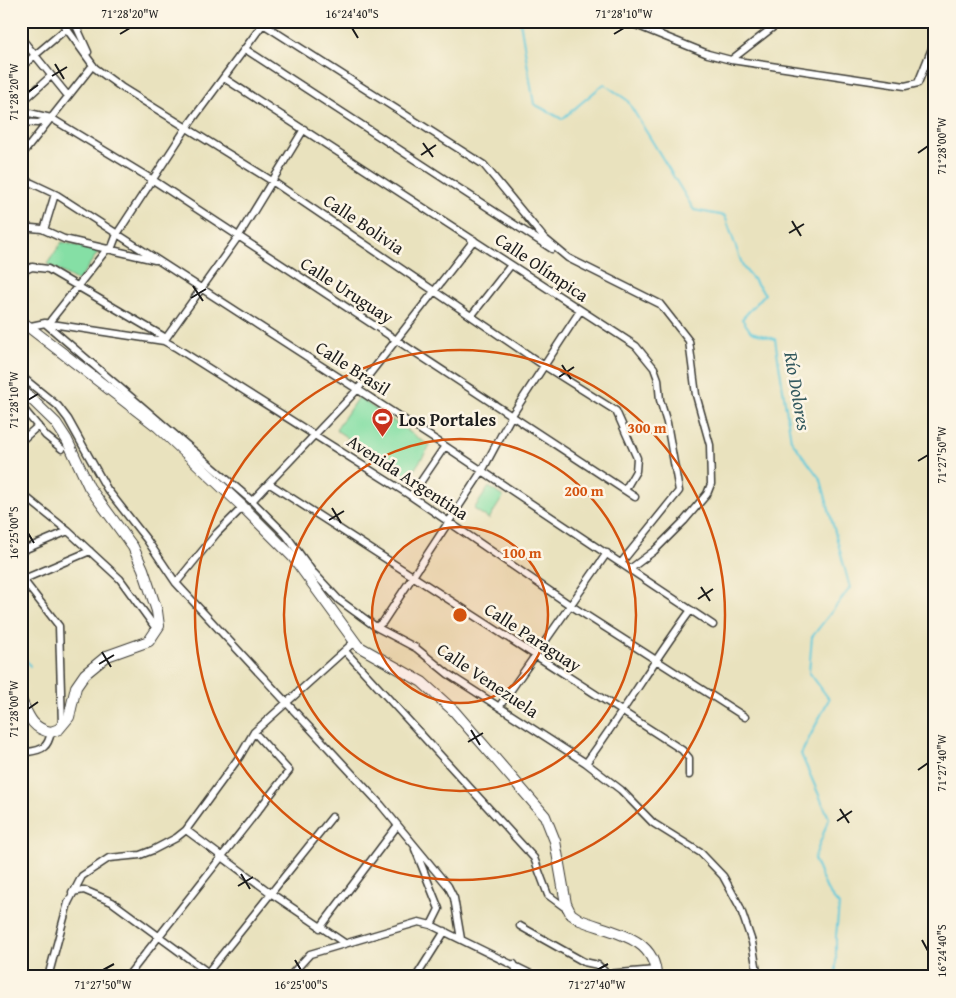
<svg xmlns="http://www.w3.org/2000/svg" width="956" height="998" font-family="'Gentium Book Plus',serif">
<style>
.green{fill:#85dfa5;stroke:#507e60}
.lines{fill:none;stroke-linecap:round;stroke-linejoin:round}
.stream{stroke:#5fc9db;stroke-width:2}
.street-casing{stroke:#3b3a34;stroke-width:9}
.primary-casing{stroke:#3b3a34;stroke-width:12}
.street{stroke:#fff;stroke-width:6}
.primary{stroke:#fff;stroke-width:10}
.ticks{fill:none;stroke:#1c1c1c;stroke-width:2}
.ring{fill:none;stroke:#d4530e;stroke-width:2.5}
.labels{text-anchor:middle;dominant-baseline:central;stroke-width:5;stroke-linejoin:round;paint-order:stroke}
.street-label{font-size:18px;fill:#1c1c1c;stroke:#fcf5e5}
.poi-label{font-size:18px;font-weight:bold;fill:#1c1c1c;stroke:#fcf5e5;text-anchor:start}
.water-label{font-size:19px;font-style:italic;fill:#33595f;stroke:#fcf5e5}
.centre{fill:#d4530e;stroke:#fcf5e5;stroke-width:2.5}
.ring-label{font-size:15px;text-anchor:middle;font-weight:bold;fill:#d4530e;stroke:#fcf5e5;stroke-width:5;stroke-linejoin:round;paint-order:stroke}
.neatline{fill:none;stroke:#1c1c1c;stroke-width:2}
.ticks-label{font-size:12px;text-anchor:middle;fill:#1c1c1c}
</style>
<rect width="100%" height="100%" fill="#fcf5e5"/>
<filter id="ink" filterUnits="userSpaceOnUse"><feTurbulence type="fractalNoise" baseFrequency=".02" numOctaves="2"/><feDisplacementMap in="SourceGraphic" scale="10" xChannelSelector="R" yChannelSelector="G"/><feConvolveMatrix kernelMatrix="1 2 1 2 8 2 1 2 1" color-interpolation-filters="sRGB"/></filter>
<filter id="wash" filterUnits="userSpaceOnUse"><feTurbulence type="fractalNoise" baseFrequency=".0096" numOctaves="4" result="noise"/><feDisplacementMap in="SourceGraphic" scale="20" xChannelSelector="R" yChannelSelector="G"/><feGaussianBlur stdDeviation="1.12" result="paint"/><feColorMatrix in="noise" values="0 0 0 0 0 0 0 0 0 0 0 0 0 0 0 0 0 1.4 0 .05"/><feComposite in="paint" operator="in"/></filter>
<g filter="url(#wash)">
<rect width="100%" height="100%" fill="#e9e2be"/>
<path class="green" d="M62,242L99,251L78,281L47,264Z
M358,397L430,446L408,479L336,430Z
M489,487L503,497L489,519L474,509Z"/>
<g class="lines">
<path class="stream" d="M520,21L534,104L562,119L604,84L627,100L694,210L725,216L743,267L765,294L742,319L751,332L775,339L791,440L821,480L850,588L812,637L809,672L829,699L801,754L829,818L814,859L828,892L839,905L836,936V977
M21,639L23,655L30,666"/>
</g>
</g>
<g filter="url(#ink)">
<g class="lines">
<defs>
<path id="street" d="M61,21L95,68L121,87L272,181L543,365L616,411L637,458L636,471L625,490
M74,21L88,52
M626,21L708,54L731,60L905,86L918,83L935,41
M21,38L68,96
M245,49L552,249
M731,60L781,21
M21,67L66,29
M224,78L636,346L654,368L658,379L660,400L667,423L679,491L621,563
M21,103L51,76
M21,111L51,118L153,180L635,497
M21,122L38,123L49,119
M21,156L93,65
M21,178L57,195L445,446L713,625
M21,227L42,229L64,239L155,260
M44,230L55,194
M21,272L32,267L48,269L166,338
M472,315L511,265
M51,320L107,249L112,247L117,234L187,127L263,24L484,165L544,238L568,258L660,304L689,341L696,395L710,445L711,484L707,494L684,521L654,551L630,569
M46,324L252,501L286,535L312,571
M31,326L45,323L164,341L175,347L408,494L570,605L745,717
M164,341L238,237L304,129
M21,376L58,406L68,419L107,489L147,540L176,583L381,805L448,886L454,898L461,939
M21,406L46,436L62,449
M21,441L38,426
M270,484L682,750L689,758V775
M21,493L68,531L120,579L157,630
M411,496L445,446
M252,501L358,389L474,240
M21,551L68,531
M303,569L314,573L339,600L376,627L416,648L448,674L586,763L621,790L653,823L701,853L723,876L740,907L752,942L758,977
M21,577L59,626L62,725
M24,579L90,551
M176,583L217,533L243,507
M376,627L383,622L482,471L512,415L580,311
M345,651L534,858L548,895L567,909
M499,707L607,553
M21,749L28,752C43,750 48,747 51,732
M586,763C623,713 654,660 691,610
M186,830L272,894L343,942
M415,849L439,909L431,925
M935,888V891
M72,892L84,890L112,902L214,977
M520,926L584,962L598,965L607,974
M320,928L397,826
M514,964L517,972L524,977
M48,977L68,903L82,876L109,858L140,855L153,850L176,838L186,830L240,756L254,732L354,642
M127,977L289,771L254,732
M204,977L332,817
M289,977L310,954L419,922L431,925L537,977
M416,977L445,931
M597,977L607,974L656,970"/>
<path id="primary" d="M21,321L158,427L243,507L293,557L358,646L422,682L454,711L545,816L555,841L566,904L571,914L580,920C610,932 656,936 656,977
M21,389L56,423L67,440L89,487L133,547L143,569L157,611L159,626L149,641L107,656L85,674L76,687L69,717L59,729L51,732C32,729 28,715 21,700"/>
</defs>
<use href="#street" class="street-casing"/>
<use href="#primary" class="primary-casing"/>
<use href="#street" class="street"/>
<use href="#primary" class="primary"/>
</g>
</g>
<path class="ticks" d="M352,28L358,38M120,34L130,28M614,34L624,28M55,64L64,79M52,76L67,67M28,92L38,85M423,143L433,157M918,153L928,146M421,155L436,145M792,221L801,236M789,233L804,224M193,286L203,301M191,298L206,289M562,365L571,379M559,377L574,367M28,400L38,394M918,461L928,455M332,508L341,523M329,520L344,511M28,533L34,543M701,587L710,601M698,599L713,589M102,652L111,667M99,664L114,655M28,709L38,702M471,730L480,745M468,742L483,733M918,770L928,763M840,809L849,823M837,821L852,811M241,874L250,889M238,886L253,877M922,940L928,951M295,960L301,970M103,970L114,964M597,970L608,964"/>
<circle cx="460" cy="615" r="88" fill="#d4530e" fill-opacity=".12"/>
<g class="ring">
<circle cx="460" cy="615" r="88"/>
<circle cx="460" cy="615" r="176"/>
<circle cx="460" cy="615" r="265"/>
</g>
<defs>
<symbol id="stadium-pin" viewBox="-11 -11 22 30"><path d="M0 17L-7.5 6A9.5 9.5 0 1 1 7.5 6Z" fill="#c8321e" stroke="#fcf5e5"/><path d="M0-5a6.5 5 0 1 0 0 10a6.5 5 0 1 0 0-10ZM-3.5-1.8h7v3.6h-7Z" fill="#fff"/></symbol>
</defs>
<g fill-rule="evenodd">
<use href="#stadium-pin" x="370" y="406" width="25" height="34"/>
</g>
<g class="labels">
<g class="street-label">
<text transform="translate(364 224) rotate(34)">Calle Bolivia</text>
<text transform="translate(542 267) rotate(34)">Calle Olímpica</text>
<text transform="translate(347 290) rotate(33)">Calle Uruguay</text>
<text transform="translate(353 368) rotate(33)">Calle Brasil</text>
<text transform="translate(408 477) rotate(33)">Avenida Argentina</text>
<text transform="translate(533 637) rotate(33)">Calle Paraguay</text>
<text transform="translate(488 680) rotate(34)">Calle Venezuela</text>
</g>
<g class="poi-label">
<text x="399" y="419">Los Portales</text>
</g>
<g class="water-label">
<text transform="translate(798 391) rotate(80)">Río Dolores</text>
</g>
</g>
<circle cx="460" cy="615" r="8" class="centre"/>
<g class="ring-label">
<text x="647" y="433">300 m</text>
<text x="584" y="496">200 m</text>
<text x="522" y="558">100 m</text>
</g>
<rect width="956" height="998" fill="none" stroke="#fcf5e5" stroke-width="55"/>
<rect x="28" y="28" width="900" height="942" class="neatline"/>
<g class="ticks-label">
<text x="130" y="18">71°28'20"W</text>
<text x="352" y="18">16°24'40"S</text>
<text x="624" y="18">71°28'10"W</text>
<text transform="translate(14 92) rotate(-90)" y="4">71°28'20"W</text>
<text transform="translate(942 146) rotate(-90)" y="4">71°28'00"W</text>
<text transform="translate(14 400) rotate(-90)" y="4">71°28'10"W</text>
<text transform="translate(942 455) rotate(-90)" y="4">71°27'50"W</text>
<text transform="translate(14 533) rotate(-90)" y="4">16°25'00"S</text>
<text transform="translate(14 709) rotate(-90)" y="4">71°28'00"W</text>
<text transform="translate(942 763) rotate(-90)" y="4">71°27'40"W</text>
<text transform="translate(942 951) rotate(-90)" y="4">16°24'40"S</text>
<text x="103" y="989">71°27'50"W</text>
<text x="301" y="989">16°25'00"S</text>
<text x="597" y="989">71°27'40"W</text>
</g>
</svg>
